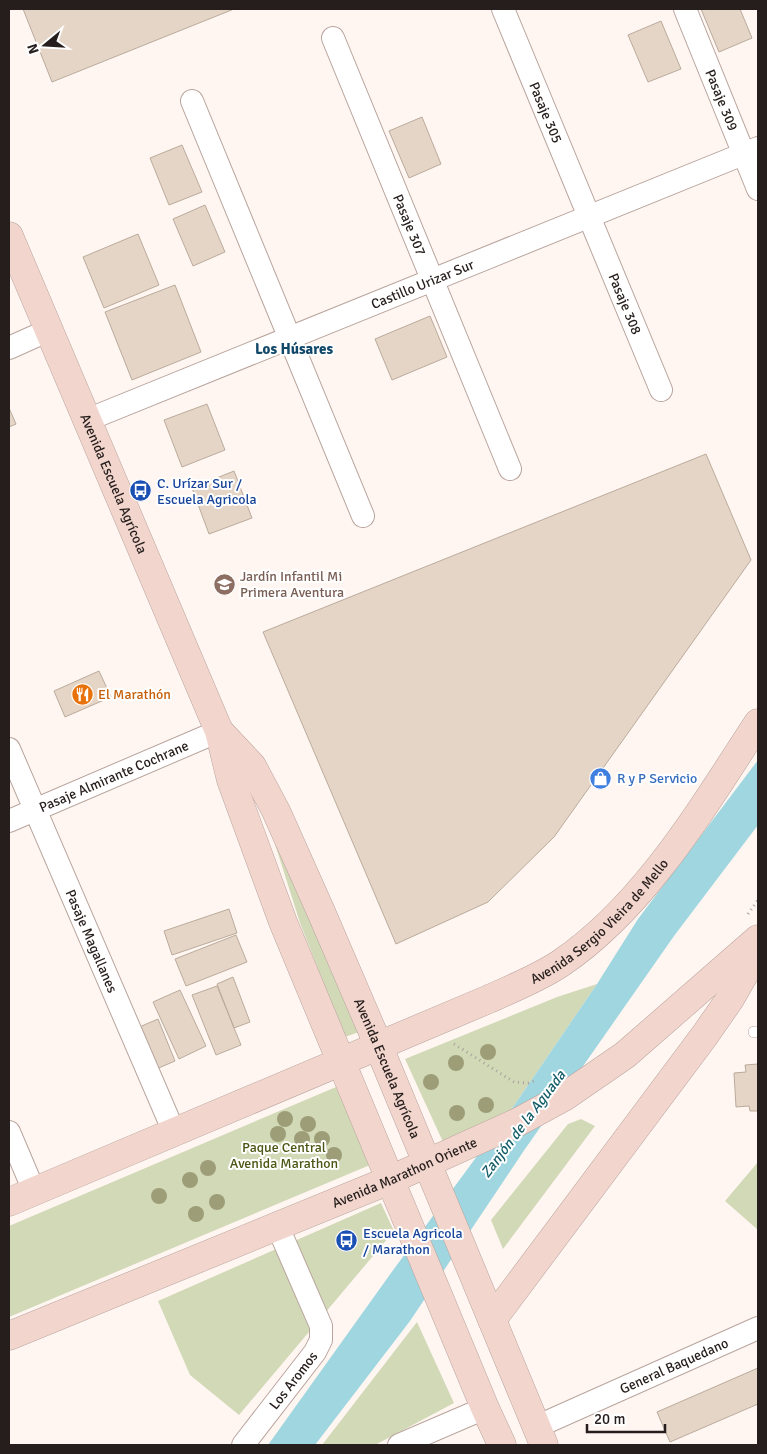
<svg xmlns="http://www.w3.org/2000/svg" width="767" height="1454" font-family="Signika,sans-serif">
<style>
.green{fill:#d2d9b7}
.water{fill:#9fd6e0}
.building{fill:#e5d5c6;stroke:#baab9c}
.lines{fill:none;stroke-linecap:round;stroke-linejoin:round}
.service-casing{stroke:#b9a49d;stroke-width:12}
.minor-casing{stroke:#b9a49d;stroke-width:24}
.secondary-casing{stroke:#b9a49d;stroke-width:29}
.path{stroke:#a9a19d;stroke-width:3;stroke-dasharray:1 4;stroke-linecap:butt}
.service{stroke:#fff;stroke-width:11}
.minor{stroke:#fff;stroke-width:22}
.secondary{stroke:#f2d6ce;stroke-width:28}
.tree{fill:#9d9e78}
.labels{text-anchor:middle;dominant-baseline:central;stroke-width:4;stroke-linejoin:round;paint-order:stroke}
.street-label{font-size:14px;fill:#261e1c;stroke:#fff}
.transit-label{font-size:14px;fill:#164399;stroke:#fff;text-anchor:start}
.education-label{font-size:14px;fill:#785e54;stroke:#fff;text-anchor:start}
.food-label{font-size:14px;fill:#c56008;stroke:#fff;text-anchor:start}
.shop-label{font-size:14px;fill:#366cbe;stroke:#fff;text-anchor:start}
.park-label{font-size:14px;fill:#4d5614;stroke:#fff}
.neighbourhood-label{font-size:15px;font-weight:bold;fill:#114769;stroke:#fff}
.water-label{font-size:15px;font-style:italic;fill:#135e69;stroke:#fff}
</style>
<rect width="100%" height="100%" fill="#fff6f2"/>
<path class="green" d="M275,844L315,919L362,1031L345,1037L300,923Z
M597,984L511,1110L443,1142L405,1059L557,997Z
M336,1087L370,1165L9,1317V1226Z
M581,1119L595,1126L503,1249L491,1220L568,1124Z
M758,1162V1230L725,1201Z
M381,1203L394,1231L239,1415L190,1375L158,1301Z
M417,1322L454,1403L375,1445H322Z"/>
<path class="water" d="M758,760V825L674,936L523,1152L410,1321L315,1445H268L391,1273L511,1110L597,984L638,919Z"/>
<path class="building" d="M23,9H234L52,82Z
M701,9H740L752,38L719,52Z
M661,21L681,69L648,82L628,35Z
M422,117L441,164L409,178L389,131Z
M182,145L202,192L169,205L150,158Z
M205,205L225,252L193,266L173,219Z
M138,234L159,285L104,308L83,257Z
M175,285L201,352L132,380L105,312Z
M430,316L447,357L392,380L375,339Z
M207,404L225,450L182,467L164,420Z
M9,408L16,424L9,427Z
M706,454L751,560L554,837L488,902L396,944L263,632Z
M234,471L252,518L209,534L192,488Z
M99,671L111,697L65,717L54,691Z
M229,909L237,933L172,955L164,931Z
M236,935L247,962L186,986L175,959Z
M233,977L250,1022L234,1028L217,984Z
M217,986L241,1045L216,1055L192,995Z
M180,990L206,1046L179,1059L153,1002Z
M158,1019L175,1061L154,1070L137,1028Z
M758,1064V1111H750L749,1106L736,1107L734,1073L746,1072L745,1065Z
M758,1368V1404L670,1442L657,1412Z"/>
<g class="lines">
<defs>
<path id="service" d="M754,1032H758"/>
<g id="minor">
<path id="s1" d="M503,9L661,390"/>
<path id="s2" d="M685,9L758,189"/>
<path id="s3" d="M333,38L510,469"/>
<path d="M192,101L363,516"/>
<path d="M9,348L49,330"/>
<path id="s4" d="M87,420L758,148"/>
<path id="s5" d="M9,749L174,1132"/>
<path id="s6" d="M9,821L219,731"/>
<path d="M9,1132L34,1191"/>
<path id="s7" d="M536,1427L758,1328"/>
<path id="s8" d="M243,1445L315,1352L321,1340V1326L277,1225"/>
<path d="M399,1445L485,1408"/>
</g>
<g id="secondary">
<path id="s9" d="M9,236L219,731L231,780L283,922L485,1408L502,1445"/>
<path id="s10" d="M220,732L252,766L276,811L322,914L371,1028L544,1445"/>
<path id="s11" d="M9,1202L489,999C513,988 539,978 561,963C645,906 703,807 758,723"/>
<path d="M492,1320L705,1035L730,999L758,950"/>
<path id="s12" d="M9,1336L390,1180L518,1122L564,1097L625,1055L758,939"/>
</g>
</defs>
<use href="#service" class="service-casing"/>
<use href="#minor" class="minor-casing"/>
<use href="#secondary" class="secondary-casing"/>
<path class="path" d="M748,914L758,900
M454,1044L514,1082L528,1083L534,1081"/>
<use href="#service" class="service"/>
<use href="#minor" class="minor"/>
<use href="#secondary" class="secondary"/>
</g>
<g class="tree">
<circle cx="488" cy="1052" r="8"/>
<circle cx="456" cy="1063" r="8"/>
<circle cx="431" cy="1082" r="8"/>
<circle cx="486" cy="1105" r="8"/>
<circle cx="457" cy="1113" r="8"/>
<circle cx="285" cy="1119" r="8"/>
<circle cx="308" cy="1124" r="8"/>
<circle cx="278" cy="1134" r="8"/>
<circle cx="302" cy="1139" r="8"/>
<circle cx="322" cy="1139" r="8"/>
<circle cx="334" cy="1155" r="8"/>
<circle cx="208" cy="1168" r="8"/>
<circle cx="190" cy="1180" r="8"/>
<circle cx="159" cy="1196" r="8"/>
<circle cx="217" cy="1202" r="8"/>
<circle cx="196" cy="1214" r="8"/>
</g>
<defs>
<symbol id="bus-disc" viewBox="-11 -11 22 22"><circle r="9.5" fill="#1a4fb4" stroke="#fff"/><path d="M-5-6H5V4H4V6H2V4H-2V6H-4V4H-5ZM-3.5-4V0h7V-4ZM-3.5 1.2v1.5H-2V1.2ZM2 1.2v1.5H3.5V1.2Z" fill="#fff"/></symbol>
<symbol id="school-disc" viewBox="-11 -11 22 22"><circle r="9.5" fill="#8d6e63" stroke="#fff"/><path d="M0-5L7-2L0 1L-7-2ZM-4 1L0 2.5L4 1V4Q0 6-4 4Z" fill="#fff"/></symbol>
<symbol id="restaurant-disc" viewBox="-11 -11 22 22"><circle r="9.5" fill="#e8710a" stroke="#fff"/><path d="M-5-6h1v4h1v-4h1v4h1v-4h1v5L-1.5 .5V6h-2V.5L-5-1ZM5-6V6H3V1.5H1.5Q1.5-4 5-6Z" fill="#fff"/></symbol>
<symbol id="shop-disc" viewBox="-11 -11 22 22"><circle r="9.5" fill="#3f7fe0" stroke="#fff"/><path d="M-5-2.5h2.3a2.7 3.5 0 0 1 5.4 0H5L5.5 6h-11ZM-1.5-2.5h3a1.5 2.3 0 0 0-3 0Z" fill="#fff"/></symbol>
</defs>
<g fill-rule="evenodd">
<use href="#bus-disc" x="128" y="478" width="25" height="25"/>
<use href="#school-disc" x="212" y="572" width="25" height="25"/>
<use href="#restaurant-disc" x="70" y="682" width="25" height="25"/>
<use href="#shop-disc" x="588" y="766" width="25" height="25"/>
<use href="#bus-disc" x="334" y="1228" width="25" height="25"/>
</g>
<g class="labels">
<g class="street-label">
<text stroke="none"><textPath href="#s2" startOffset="98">Pasaje 309</textPath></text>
<text stroke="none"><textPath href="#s1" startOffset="112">Pasaje 305</textPath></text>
<text stroke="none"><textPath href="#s3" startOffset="202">Pasaje 307</textPath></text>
<text stroke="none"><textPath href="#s4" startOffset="362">Castillo Urizar Sur</textPath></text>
<text stroke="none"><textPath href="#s1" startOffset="319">Pasaje 308</textPath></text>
<text stroke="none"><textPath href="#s9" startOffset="269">Avenida Escuela Agrícola</textPath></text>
<text stroke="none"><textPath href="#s6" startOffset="114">Pasaje Almirante Cochrane</textPath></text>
<text stroke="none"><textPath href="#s11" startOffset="658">Avenida Sergio Vieira de Mello</textPath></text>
<text stroke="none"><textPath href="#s5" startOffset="209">Pasaje Magallanes</textPath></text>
<text stroke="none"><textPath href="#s10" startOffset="378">Avenida Escuela Agrícola</textPath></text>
<text stroke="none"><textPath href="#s12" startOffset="428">Avenida Marathon Oriente</textPath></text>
<text stroke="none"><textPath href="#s7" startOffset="151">General Baquedano</textPath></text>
<text stroke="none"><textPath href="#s8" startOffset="82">Los Aromos</textPath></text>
</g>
<g class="transit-label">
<text x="157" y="483">C. Urízar Sur /<tspan x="157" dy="16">Escuela Agricola</tspan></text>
<text x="363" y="1233">Escuela Agricola<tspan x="363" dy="16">/ Marathon</tspan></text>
</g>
<g class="education-label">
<text x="240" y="576">Jardín Infantil Mi<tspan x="240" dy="16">Primera Aventura</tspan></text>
</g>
<g class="food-label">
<text x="98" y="694">El Marathón</text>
</g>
<g class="shop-label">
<text x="617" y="778">R y P Servicio</text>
</g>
<g class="park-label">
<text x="284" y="1147">Paque Central<tspan x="284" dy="16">Avenida Marathon</tspan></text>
</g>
<g class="neighbourhood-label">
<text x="294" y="349">Los Húsares</text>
</g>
<g class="water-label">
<text transform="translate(523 1124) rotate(-53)">Zanjón de la Aguada</text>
</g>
</g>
<rect width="767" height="1454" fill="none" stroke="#261e1c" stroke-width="20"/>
<g transform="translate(45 45) rotate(252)" stroke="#ffffff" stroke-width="4" paint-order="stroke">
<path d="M0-4L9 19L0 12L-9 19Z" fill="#261e1c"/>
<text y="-8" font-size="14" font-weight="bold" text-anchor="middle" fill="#261e1c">N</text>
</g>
<path d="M587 1424v8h78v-8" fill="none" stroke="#261e1c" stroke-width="2.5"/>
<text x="594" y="1424" font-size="15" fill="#261e1c" stroke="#ffffff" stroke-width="4" paint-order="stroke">20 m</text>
</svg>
